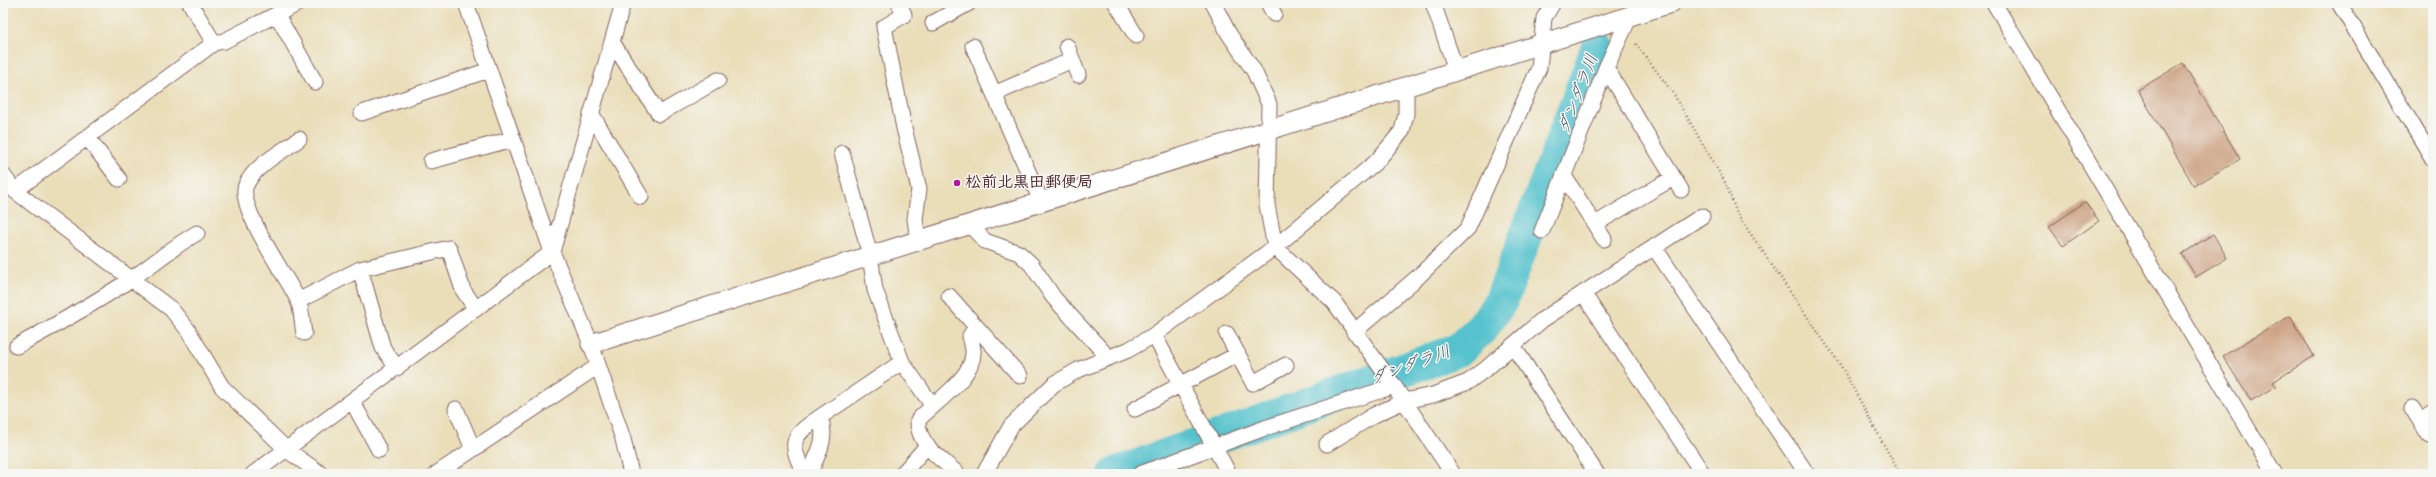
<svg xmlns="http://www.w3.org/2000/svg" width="2436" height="477" font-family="Dekko,'Klee One',sans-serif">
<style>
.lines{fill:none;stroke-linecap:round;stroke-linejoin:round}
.river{stroke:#55c2cd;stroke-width:34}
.building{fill:#cca182}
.minor-casing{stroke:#82625d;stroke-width:17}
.tertiary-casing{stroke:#82625d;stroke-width:21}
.path{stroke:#82625d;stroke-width:2.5;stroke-dasharray:1 3;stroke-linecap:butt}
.minor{stroke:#fff;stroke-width:15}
.tertiary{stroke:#fff;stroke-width:19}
.poi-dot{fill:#b5179e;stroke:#f6f6f2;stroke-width:1.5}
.labels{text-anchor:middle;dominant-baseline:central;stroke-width:3;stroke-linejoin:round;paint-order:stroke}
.poi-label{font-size:16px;font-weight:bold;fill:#4a1f2b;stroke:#f6f6f2;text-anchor:start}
.water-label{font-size:17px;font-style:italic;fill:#4e5864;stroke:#f6f6f2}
</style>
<rect width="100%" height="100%" fill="#f6f6f2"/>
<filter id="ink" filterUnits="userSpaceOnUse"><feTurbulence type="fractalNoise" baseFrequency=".025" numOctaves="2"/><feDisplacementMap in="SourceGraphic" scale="8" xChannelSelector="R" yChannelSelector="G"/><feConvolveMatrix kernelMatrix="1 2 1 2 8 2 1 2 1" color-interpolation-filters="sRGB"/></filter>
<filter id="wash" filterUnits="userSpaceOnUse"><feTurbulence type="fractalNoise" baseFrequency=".012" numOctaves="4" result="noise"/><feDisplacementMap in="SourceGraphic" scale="16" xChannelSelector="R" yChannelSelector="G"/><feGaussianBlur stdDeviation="0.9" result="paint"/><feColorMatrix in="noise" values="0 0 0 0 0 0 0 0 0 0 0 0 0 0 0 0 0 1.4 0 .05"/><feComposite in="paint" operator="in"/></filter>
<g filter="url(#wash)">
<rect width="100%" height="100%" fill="#eadeb9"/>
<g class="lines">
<path class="river" d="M1115,474L1458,350L1482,328L1501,301L1598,47"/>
</g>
<g id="blocks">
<path class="building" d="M2183,63L2240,159L2194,186L2138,90Z
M2085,202L2099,221L2063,246L2049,227Z
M2213,234L2227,258L2196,277L2182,254Z
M2290,316L2314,356L2273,382L2276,386L2251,401L2223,356Z"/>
</g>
</g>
<g filter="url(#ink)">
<use href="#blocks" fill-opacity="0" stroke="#82625d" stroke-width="1"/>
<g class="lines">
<defs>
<path id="minor" d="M190,3L214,43
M466,3L552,252L591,344L623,439L631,474
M899,3L904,15L884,27L904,128L919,189L915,219L918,240
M1116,3L1136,36
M1213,3L1229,34L1254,71L1269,104L1267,205L1275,247L1334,302L1394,386L1453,474
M1268,3L1274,14
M1433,3L1456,70
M1994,3L2275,474
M2339,3L2433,159
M277,15L315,82
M933,23L969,3
M612,42L659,114L718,80
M973,46L1041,201
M1067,46L1078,75
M1606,68L1681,190
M994,94L1072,60
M362,113L489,70
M591,113L641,197
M87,137L119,179
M299,139C282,152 255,165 246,185C236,206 288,278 298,300C302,310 302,323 304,333
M842,153L870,255L875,290L902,362L932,405
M431,161L513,139
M3,175L15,191L171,309L188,330L222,387L287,450L321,474
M1564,176L1604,239
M15,191L214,43L224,41L299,3
M969,224L985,241L1019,253L1031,264L1054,298L1109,358
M1595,224L1673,178
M1542,231L1606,68L1630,16
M1654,247L1807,474
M360,269L383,348L397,368
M1583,293L1703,474
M949,296L1020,376
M298,301L360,269L449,248L463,290L476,309
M1354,332L1419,276L1468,228L1539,68L1544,18L1553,3
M1227,334L1253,383L1286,365
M1154,335L1229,474
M17,346C56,325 93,304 130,280C153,264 173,247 197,233
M1513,346L1597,474
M352,401L379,450
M2412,408L2429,435
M456,409L473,449
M1135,409L1238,354
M2420,420L2433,412
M1327,444L1374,415L1404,401L1433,395L1468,382L1487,368L1542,320L1702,216
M957,473C940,458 917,444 918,420C934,403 975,377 973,351C973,346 971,341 970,336L976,327
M253,474L552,252L623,3
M436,474L598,366
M805,474C788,442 791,437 820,417
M809,474C818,454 828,439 820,417L902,362
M902,474L927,446
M984,474L1011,426L1054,384L1078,370L1128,350L1154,335L1275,247L1377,161L1402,131L1406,114V86
M1140,474L1265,428L1394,386"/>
<path id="tertiary" d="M591,344L1671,3"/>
</defs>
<use href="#minor" class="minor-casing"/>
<use href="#tertiary" class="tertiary-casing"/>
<path class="path" d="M1636,44L1673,93L1726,184L1737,214L1841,366L1900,474"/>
<use href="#minor" class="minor"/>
<use href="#tertiary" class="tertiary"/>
</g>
</g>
<circle class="poi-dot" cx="957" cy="183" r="4"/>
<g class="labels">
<g class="poi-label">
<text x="965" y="183">松前北黒田郵便局</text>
</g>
<g class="water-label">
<text transform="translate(1580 95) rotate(-69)">ダンダラ川</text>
<text transform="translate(1411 367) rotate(-20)">ダンダラ川</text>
</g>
</g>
<rect width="2436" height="477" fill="none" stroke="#f6f6f2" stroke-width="16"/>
</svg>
